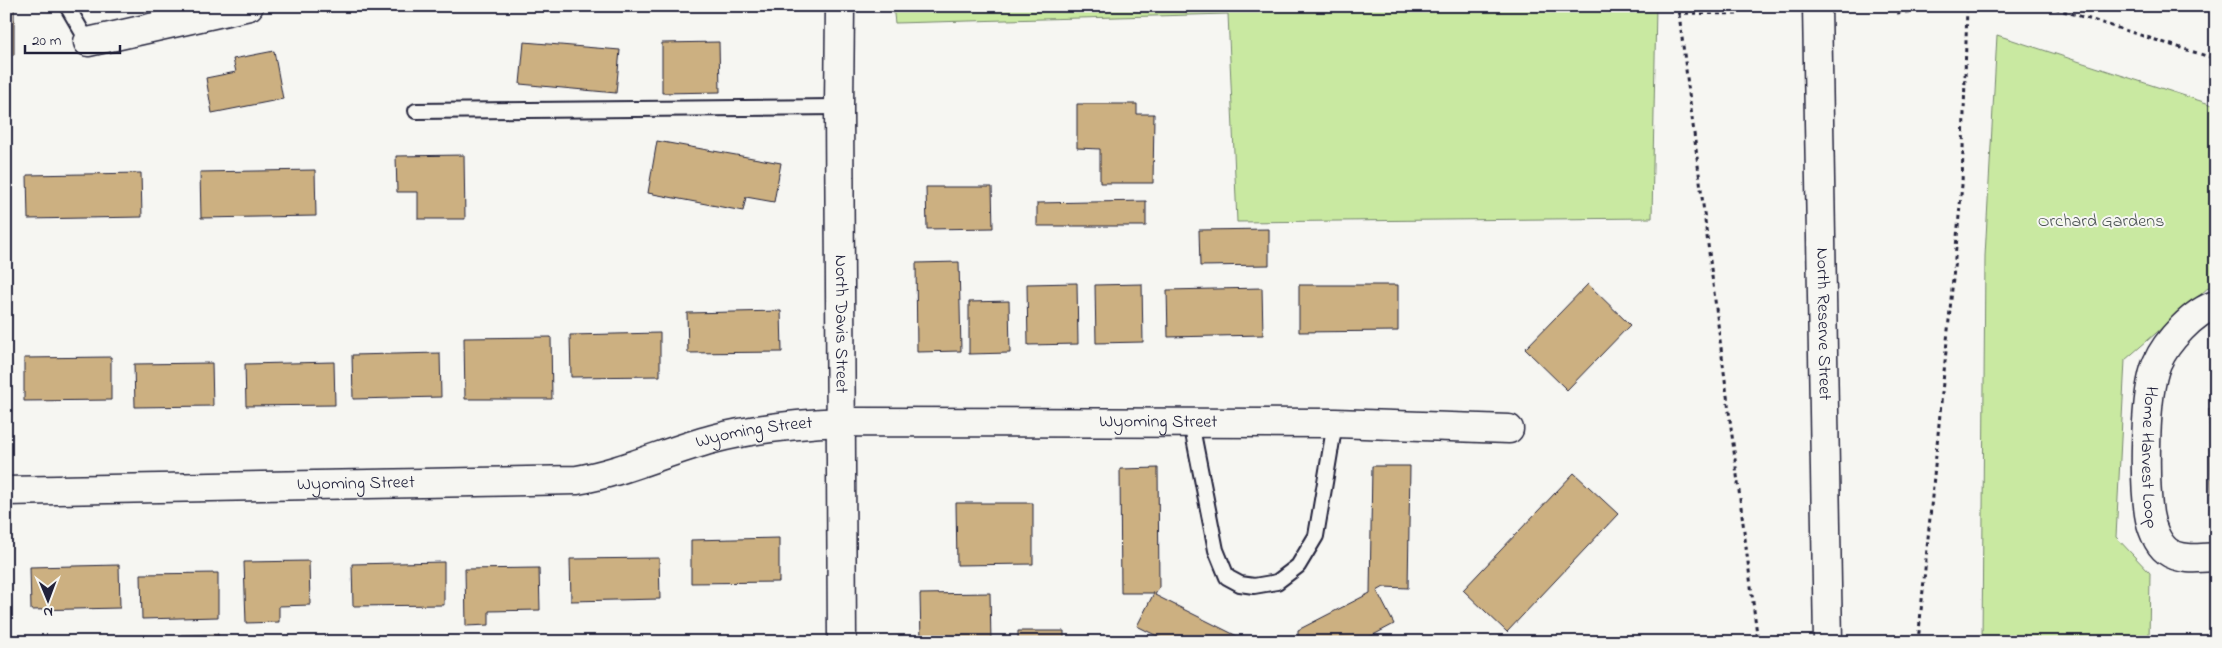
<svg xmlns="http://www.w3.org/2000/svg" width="2222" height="648" font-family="'Indie Flower',sans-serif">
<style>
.green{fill:#c9e9a1;stroke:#76866e}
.building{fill:#ccb081;stroke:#22223b}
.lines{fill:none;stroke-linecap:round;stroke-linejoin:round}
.lane-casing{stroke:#22223b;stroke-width:18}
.street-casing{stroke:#22223b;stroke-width:31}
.highway-casing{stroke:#22223b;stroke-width:31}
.path{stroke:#22223b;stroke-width:3;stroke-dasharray:4 4;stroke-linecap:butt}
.lane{stroke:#f6f6f2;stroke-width:14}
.street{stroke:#f6f6f2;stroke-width:28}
.highway{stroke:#f6f6f2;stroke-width:28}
.labels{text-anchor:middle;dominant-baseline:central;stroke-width:4;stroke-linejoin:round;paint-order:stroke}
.park-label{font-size:18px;fill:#4c5454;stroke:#f6f6f2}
.street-label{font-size:18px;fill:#22223b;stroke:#f6f6f2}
</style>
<rect width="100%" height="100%" fill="#f6f6f2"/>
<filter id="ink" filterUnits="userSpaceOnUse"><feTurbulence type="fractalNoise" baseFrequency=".02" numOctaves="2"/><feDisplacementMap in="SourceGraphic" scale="10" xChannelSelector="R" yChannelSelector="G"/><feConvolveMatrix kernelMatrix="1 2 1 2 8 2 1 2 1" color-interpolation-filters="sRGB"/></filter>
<g filter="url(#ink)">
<path class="green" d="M893,6H1656L1652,218L1237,222L1228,14L895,23Z
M1997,35L2216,106V281L2125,360L2116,537L2150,573L2149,642H1982L1985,256Z"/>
<path class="building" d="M14,8V55H6V9Z
M524,42L620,50L616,93L520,84Z
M719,42L720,92L662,93V43Z
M274,51L283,99L212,113L206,78L236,72L233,59Z
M1077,104H1137V114H1154L1153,183H1100V149L1077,148Z
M657,141L781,163L774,202L746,197L743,211L648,193Z
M464,155L465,219H418V192H397L396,156Z
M315,170L316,216L201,218L200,172Z
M141,173L142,217L28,219L27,175Z
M926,187H992L993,228L927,229Z
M1146,201V226H1037V203Z
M1269,229V265L1200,266L1199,230Z
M959,262L961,351L917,352L916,263Z
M1077,283L1078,344L1028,345L1027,284Z
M1142,284L1143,342L1096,343L1095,285Z
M1588,284L1630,325L1567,390L1525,349Z
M1299,285H1398V331L1299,332Z
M1262,288L1263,335L1168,337L1167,290Z
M1009,301L1010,353L969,354V302Z
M781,311L782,352L688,353L687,313Z
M660,333V376L571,377L570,335Z
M551,337L552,399H465L464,338Z
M440,353L441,397L353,399L352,355Z
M111,357V400L24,401V358Z
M334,362L335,405L246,406L245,364Z
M212,363L213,406L135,407L134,364Z
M2209,409H2216V522L2212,523Z
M1372,466H1410L1408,588L1384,587L1377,591L1394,624L1360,642H1291L1298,638V630L1370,593Z
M1158,468L1159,587L1155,595L1249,642H1169L1137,626L1154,593H1121L1120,469Z
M1574,473L1618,514L1507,632L1463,590Z
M956,503H1033V564L957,565Z
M779,538V582L691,583V540Z
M659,558L660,599L571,601L570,559Z
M309,561L310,605L279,606V622L246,623L244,562Z
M444,562V605L353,606L352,564Z
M119,565L120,608L31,610L30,567Z
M539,568L540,610L489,611V625L466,626L465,569Z
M218,573V617L142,619L141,574Z
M990,593L991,642H921L920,594Z
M1018,631H1064V642H1018Z
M218,634L219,642H181V635Z"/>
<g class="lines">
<defs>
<path id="lane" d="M67,6L88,42
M416,111L839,107
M1191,423L1216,550L1227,577L1240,584L1254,586L1277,582L1298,566L1316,536L1335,423"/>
<g id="street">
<path id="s1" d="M840,6L839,107L842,642"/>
<path d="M88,42L249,6"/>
<path id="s2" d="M2216,305C2194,311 2166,342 2157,363C2144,394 2144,480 2149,514C2151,527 2157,543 2167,551C2180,561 2201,558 2216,557"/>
<path id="s3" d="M6,491L577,480C624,472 667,451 713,439C755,428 798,424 842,422L1335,423L1509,429"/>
</g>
<g id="highway">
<path id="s4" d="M1817,6L1828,642"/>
</g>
</defs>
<use href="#lane" class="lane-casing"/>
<use href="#street" class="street-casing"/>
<use href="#highway" class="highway-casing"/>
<path class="path" d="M1678,6L1758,642
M2048,6L2216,59
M1677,13L1739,14
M1897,13L1945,8L1947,6
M1918,642L1962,185L1967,6"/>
<use href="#lane" class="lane"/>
<use href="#street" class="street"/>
<use href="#highway" class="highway"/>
</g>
</g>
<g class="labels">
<g class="park-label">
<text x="2101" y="222">Orchard Gardens</text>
</g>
<g class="street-label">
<text stroke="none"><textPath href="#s1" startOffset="318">North Davis Street</textPath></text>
<text stroke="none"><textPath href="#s4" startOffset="318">North Reserve Street</textPath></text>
<text stroke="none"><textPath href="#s3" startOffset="1160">Wyoming Street</textPath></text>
<text stroke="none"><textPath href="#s3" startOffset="755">Wyoming Street</textPath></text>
<text stroke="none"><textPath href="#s2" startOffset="180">Home Harvest Loop</textPath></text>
<text stroke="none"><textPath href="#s3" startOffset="350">Wyoming Street</textPath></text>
</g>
</g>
<rect width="2222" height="648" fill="none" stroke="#f6f6f2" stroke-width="25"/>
<rect x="12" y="12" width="2197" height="623" fill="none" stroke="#22223b" stroke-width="2" filter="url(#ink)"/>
<g transform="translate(48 600) rotate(179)" stroke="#f6f6f2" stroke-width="4" paint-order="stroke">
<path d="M0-4L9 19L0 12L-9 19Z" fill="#22223b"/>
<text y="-8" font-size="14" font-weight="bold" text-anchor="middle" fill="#22223b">N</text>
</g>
<path d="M25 45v8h95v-8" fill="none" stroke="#22223b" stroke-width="2.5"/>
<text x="32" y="45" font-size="15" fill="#22223b" stroke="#f6f6f2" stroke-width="4" paint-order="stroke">20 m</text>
</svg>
